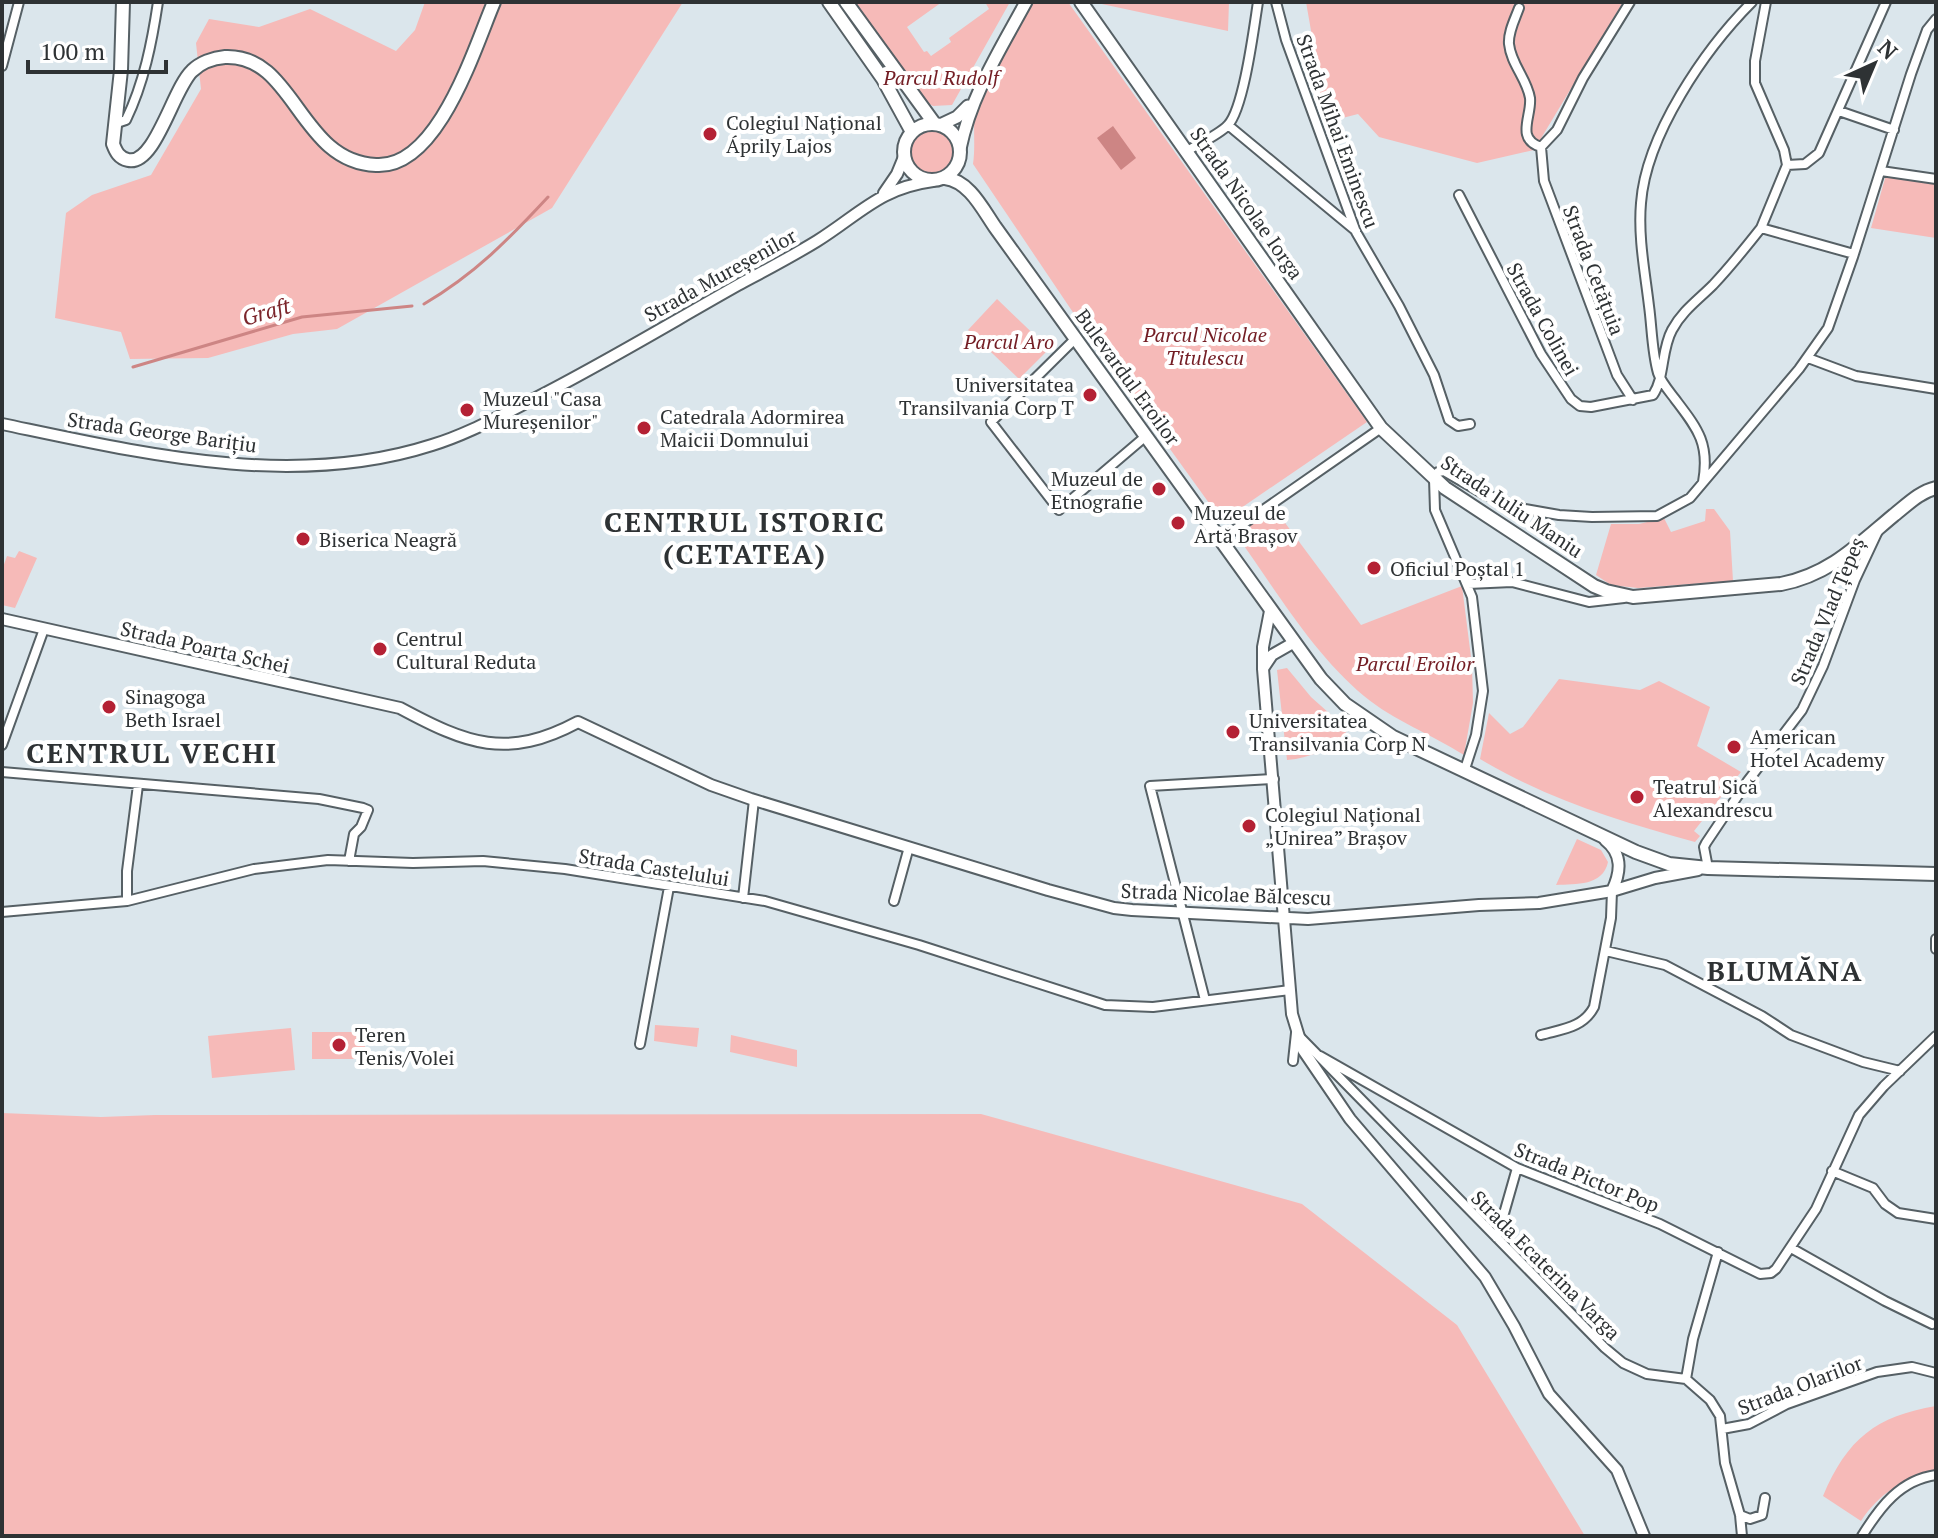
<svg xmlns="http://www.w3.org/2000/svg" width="1938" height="1538" font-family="'PT Serif',serif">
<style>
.green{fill:#f6bab8}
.water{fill:#cd8584}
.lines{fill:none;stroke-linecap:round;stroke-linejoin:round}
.stream{stroke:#cd8584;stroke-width:3}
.minor-casing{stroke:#566065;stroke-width:12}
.tertiary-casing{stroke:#566065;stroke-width:14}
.secondary-casing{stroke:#566065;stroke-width:15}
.primary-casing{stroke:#566065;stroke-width:16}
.minor{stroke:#fff;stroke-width:8}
.tertiary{stroke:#fff;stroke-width:10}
.secondary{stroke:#fff;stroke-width:11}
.primary{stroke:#fff;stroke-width:12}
.poi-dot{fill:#b42134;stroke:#fff;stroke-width:3}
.labels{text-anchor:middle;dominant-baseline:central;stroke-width:8;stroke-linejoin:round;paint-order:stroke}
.park-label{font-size:20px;font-style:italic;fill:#731d24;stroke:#fff}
.poi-label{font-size:20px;fill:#2e3234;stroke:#fff;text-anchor:start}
.street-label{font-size:20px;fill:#2e3234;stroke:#fff}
.water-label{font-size:22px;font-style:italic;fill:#7b252b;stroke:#fff}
.district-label{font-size:28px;font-weight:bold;letter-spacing:2px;fill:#2e3234;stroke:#fff}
</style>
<rect width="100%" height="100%" fill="#dbe6ec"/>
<path class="green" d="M425,2H683L552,208L337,329L293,334L208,358L130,359L121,332L55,318L66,213L92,195L151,175L201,89L196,43L209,19L259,27L310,9L396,51L415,30Z
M854,2H942L907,27L924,52L927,51L931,56L951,42L949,38L989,9L985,2H1010L952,105L933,106L926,102Z
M1034,2H1068L1367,422L1222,521L1097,348L973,164C976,144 972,125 976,104Z
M1097,2H1229L1228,31L1097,3Z
M1306,2H1623L1534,150L1477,163L1379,137L1358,114L1327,122L1296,46L1313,42Z
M910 153a22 22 0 1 1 44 0a22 22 0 1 1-44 0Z
M1886,175L1936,183V238L1871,228Z
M997,299L1049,349L1019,379L968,330Z
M1274,508L1361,625L1462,586L1472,665L1473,703L1464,755C1431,734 1394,721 1364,696C1312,653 1274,587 1235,533Z
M1706,509H1714L1730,531L1733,581L1638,588L1611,585L1596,575L1611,524H1639L1664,518L1671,532L1705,521Z
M19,551L37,558L15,608L2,605V570L7,556L15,558Z
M1287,668L1311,697L1348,730C1332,748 1311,758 1287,760L1277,670Z
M1559,679L1640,690L1659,681L1710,707L1697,746L1741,772L1694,831L1700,836L1695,842C1618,821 1549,800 1480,759L1489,713L1510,734L1523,727Z
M1577,839L1601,850L1608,862C1603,886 1576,884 1556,885Z
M655,1025L699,1028L697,1047L654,1041Z
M291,1028L295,1070L212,1078L208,1036Z
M312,1032H365V1059H312Z
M731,1035L797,1050V1067L730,1052Z
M2,1113L101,1117L155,1115L981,1114L1288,1200L1302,1204L1457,1325L1585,1536H2Z
M1936,1406V1475C1903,1477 1879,1494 1861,1521L1823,1496C1847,1439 1876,1416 1936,1406Z"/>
<path class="water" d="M1113,126L1136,158L1121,170L1097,138Z"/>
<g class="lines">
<path class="stream" d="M424,304C475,274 508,240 548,197
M133,367L302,317L412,306"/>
<defs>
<path id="minor" d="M1276,2L1286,40L1356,232L1399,306L1434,375L1449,420L1458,426L1470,424
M1766,2L1755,61V83L1784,150L1787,165L1761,228L1854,254
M1519,8C1515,19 1508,32 1509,44C1511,64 1527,79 1530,98C1532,116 1515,139 1541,147L1557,130L1583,78L1630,2
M2,66L19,2
M1839,111L1894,130
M114,124L126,120C144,83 152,42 158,2
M1228,125L1356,231
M1541,147L1544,181L1617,375L1633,400
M1185,152C1197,145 1220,134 1228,125C1244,108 1254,27 1258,2
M1787,165L1805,164L1819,153L1886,2
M1881,171L1936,179
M1459,195L1541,354L1571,399L1580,406L1591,407L1653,395C1665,377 1661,350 1672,330C1682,311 1698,300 1713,285C1730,267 1746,247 1761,228
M1075,339L991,422L1059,510L1146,436
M1808,358L1856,376L1936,389
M1703,482C1710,443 1697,428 1675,399C1669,391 1661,382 1658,373C1652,352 1652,328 1649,306C1645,272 1638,237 1641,203C1646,135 1705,49 1752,2
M1220,540L1381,428
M1468,584L1512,582L1589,602L1624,598
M2,745L44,629
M2,772L319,799L363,808L368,810L361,827L354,834L349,861
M1464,772L1476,735L1483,691L1472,597L1435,510L1434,479L1438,472L1444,471L1484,494L1525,509L1559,515L1592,517L1657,516L1690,498L1799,369L1828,328L1853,257L1911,74L1927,30L1936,19
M1708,868L1704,847L1706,843L1747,782L1802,710L1823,666L1855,580L1878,531
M743,898L754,800
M127,901V871L138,785
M894,901L909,847
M2,912L127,901L254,869L328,860L413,863L483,861L565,869L765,901L919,945L1105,1005L1153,1007L1290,990
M1936,939V949
M1606,951L1665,965L1762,1016L1791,1035L1863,1062L1900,1071
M1205,1000L1150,786L1274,779
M1541,1035C1562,1029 1583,1028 1594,1007L1611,918L1612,891
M1299,1036L1605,1348L1623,1363L1647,1374L1686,1379L1710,1400L1720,1416L1725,1463L1740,1515L1742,1536
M640,1044L669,887
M1320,1056L1517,1168L1660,1224L1760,1274L1771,1273L1776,1269L1816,1209L1859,1115L1884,1086L1936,1036
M1293,1061L1296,1033
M1832,1171L1873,1188L1885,1204L1898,1213L1936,1219
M1497,1238L1517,1168
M1791,1248L1885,1301L1932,1324
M1686,1379L1693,1339L1718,1252
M1722,1429L1749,1424L1787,1404L1877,1372L1912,1367L1936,1373
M1740,1515L1750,1519L1762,1515L1765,1498
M1862,1536C1880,1507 1900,1480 1936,1475"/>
<path id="tertiary" d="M884,193L897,174L904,157
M2,424C141,453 292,490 432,445C465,435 496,418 526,403C598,367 667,325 738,285C764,271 791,257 817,241C860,214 880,188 933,181
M1270,611L1263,647V669L1292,1014L1303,1050L1350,1119L1485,1277L1514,1326L1549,1394L1617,1470L1644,1536
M2,619L400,708C467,744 507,760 578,722L711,785L751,799L1048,890L1114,908L1132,910L1308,919L1479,905L1539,903L1612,891L1655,878L1698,870
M1264,667L1272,655L1293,643
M1605,840C1623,854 1621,872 1612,891"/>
<path id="secondary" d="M940,125L957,117L968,106
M960,149C971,95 1000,50 1026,2"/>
<path id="primary" d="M123,2L121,70L113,144C116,152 119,158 128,160C155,166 173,89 192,71C200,63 213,58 225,57C295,54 299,162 376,165C438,169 474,49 494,2
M829,2L883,79L912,132
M846,2L934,123
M1081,2L1381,428L1445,488L1594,586L1606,591L1633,597L1781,584C1829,575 1858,545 1894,515C1907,505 1919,492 1936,488
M904 152a28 28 0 1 1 56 0a28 28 0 1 1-56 0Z
M945,178C969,181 982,208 995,227L1321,679L1345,704L1393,737L1636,852L1669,864L1708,868L1936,874"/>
</defs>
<use href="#minor" class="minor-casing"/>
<use href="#tertiary" class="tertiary-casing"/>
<use href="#secondary" class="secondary-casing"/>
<use href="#primary" class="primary-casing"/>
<use href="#minor" class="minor"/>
<use href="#tertiary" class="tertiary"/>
<use href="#secondary" class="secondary"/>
<use href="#primary" class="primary"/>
</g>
<g class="poi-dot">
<circle cx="710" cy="134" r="8"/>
<circle cx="1090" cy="395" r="8"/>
<circle cx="467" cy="410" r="8"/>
<circle cx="644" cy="428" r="8"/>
<circle cx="1159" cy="489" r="8"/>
<circle cx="1178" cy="523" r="8"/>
<circle cx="303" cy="539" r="8"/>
<circle cx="1374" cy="568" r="8"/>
<circle cx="380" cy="649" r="8"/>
<circle cx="109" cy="707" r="8"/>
<circle cx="1233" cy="732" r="8"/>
<circle cx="1734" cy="747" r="8"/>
<circle cx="1637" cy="797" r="8"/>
<circle cx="1249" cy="826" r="8"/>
<circle cx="339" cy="1045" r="8"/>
</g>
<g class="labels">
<g class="park-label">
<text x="941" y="77">Parcul Rudolf</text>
<text x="1205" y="334">Parcul Nicolae<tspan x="1205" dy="23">Titulescu</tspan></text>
<text x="1009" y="341">Parcul Aro</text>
<text x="1415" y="663">Parcul Eroilor</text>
</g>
<g class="poi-label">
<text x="726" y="122">Colegiul Național<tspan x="726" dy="23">Áprily Lajos</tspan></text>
<text x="1074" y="384" text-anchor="end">Universitatea<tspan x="1074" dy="23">Transilvania Corp T</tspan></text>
<text x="483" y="398">Muzeul "Casa<tspan x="483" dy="23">Mureșenilor"</tspan></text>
<text x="660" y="416">Catedrala Adormirea<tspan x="660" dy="23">Maicii Domnului</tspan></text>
<text x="1143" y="478" text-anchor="end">Muzeul de<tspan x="1143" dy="23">Etnografie</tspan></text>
<text x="1194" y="512">Muzeul de<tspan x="1194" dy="23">Artă Brașov</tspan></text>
<text x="319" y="539">Biserica Neagră</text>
<text x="1390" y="568">Oficiul Poștal 1</text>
<text x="396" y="638">Centrul<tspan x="396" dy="23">Cultural Reduta</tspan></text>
<text x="125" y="696">Sinagoga<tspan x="125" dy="23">Beth Israel</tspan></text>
<text x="1249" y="720">Universitatea<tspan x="1249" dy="23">Transilvania Corp N</tspan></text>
<text x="1750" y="736">American<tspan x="1750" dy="23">Hotel Academy</tspan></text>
<text x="1653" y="786">Teatrul Sică<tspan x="1653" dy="23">Alexandrescu</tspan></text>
<text x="1265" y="814">Colegiul Național<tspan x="1265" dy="23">„Unirea” Brașov</tspan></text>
<text x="355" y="1034">Teren<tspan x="355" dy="23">Tenis/Volei</tspan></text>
</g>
<g class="street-label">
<text transform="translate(1338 131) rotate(70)">Strada Mihai Eminescu</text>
<text transform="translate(1247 203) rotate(55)">Strada Nicolae Iorga</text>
<text transform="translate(1594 270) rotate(69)">Strada Cetățuia</text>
<text transform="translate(720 275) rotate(-29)">Strada Mureșenilor</text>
<text transform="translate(1543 319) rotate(61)">Strada Colinei</text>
<text transform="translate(1128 377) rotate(54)">Bulevardul Eroilor</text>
<text transform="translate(162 432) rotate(8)">Strada George Barițiu</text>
<text transform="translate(1512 506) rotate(34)">Strada Iuliu Maniu</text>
<text transform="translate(1827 611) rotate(-67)">Strada Vlad Țepeș</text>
<text transform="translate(205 647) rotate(13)">Strada Poarta Schei</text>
<text transform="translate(654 867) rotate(9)">Strada Castelului</text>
<text transform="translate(1226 894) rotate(2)">Strada Nicolae Bălcescu</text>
<text transform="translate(1587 1177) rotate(22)">Strada Pictor Pop</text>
<text transform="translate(1546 1265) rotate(45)">Strada Ecaterina Varga</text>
<text transform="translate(1800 1385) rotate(-21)">Strada Olarilor</text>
</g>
<g class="water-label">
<text transform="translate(266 311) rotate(-16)">Graft</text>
</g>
<g class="district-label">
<text x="745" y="521">CENTRUL ISTORIC<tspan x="745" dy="32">(CETATEA)</tspan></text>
<text x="152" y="752">CENTRUL VECHI</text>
<text x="1785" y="970">BLUMĂNA</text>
</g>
</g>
<rect width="1938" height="1538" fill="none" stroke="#2e3234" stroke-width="8"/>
<g transform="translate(1874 64) rotate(44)" stroke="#ffffff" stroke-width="6" paint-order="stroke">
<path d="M0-6L14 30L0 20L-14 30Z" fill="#2e3234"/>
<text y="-12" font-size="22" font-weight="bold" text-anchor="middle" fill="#2e3234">N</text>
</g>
<path d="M28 60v12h138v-12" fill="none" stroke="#2e3234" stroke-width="4"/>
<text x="40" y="60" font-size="24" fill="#2e3234" stroke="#ffffff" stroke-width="6" paint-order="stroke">100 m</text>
</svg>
